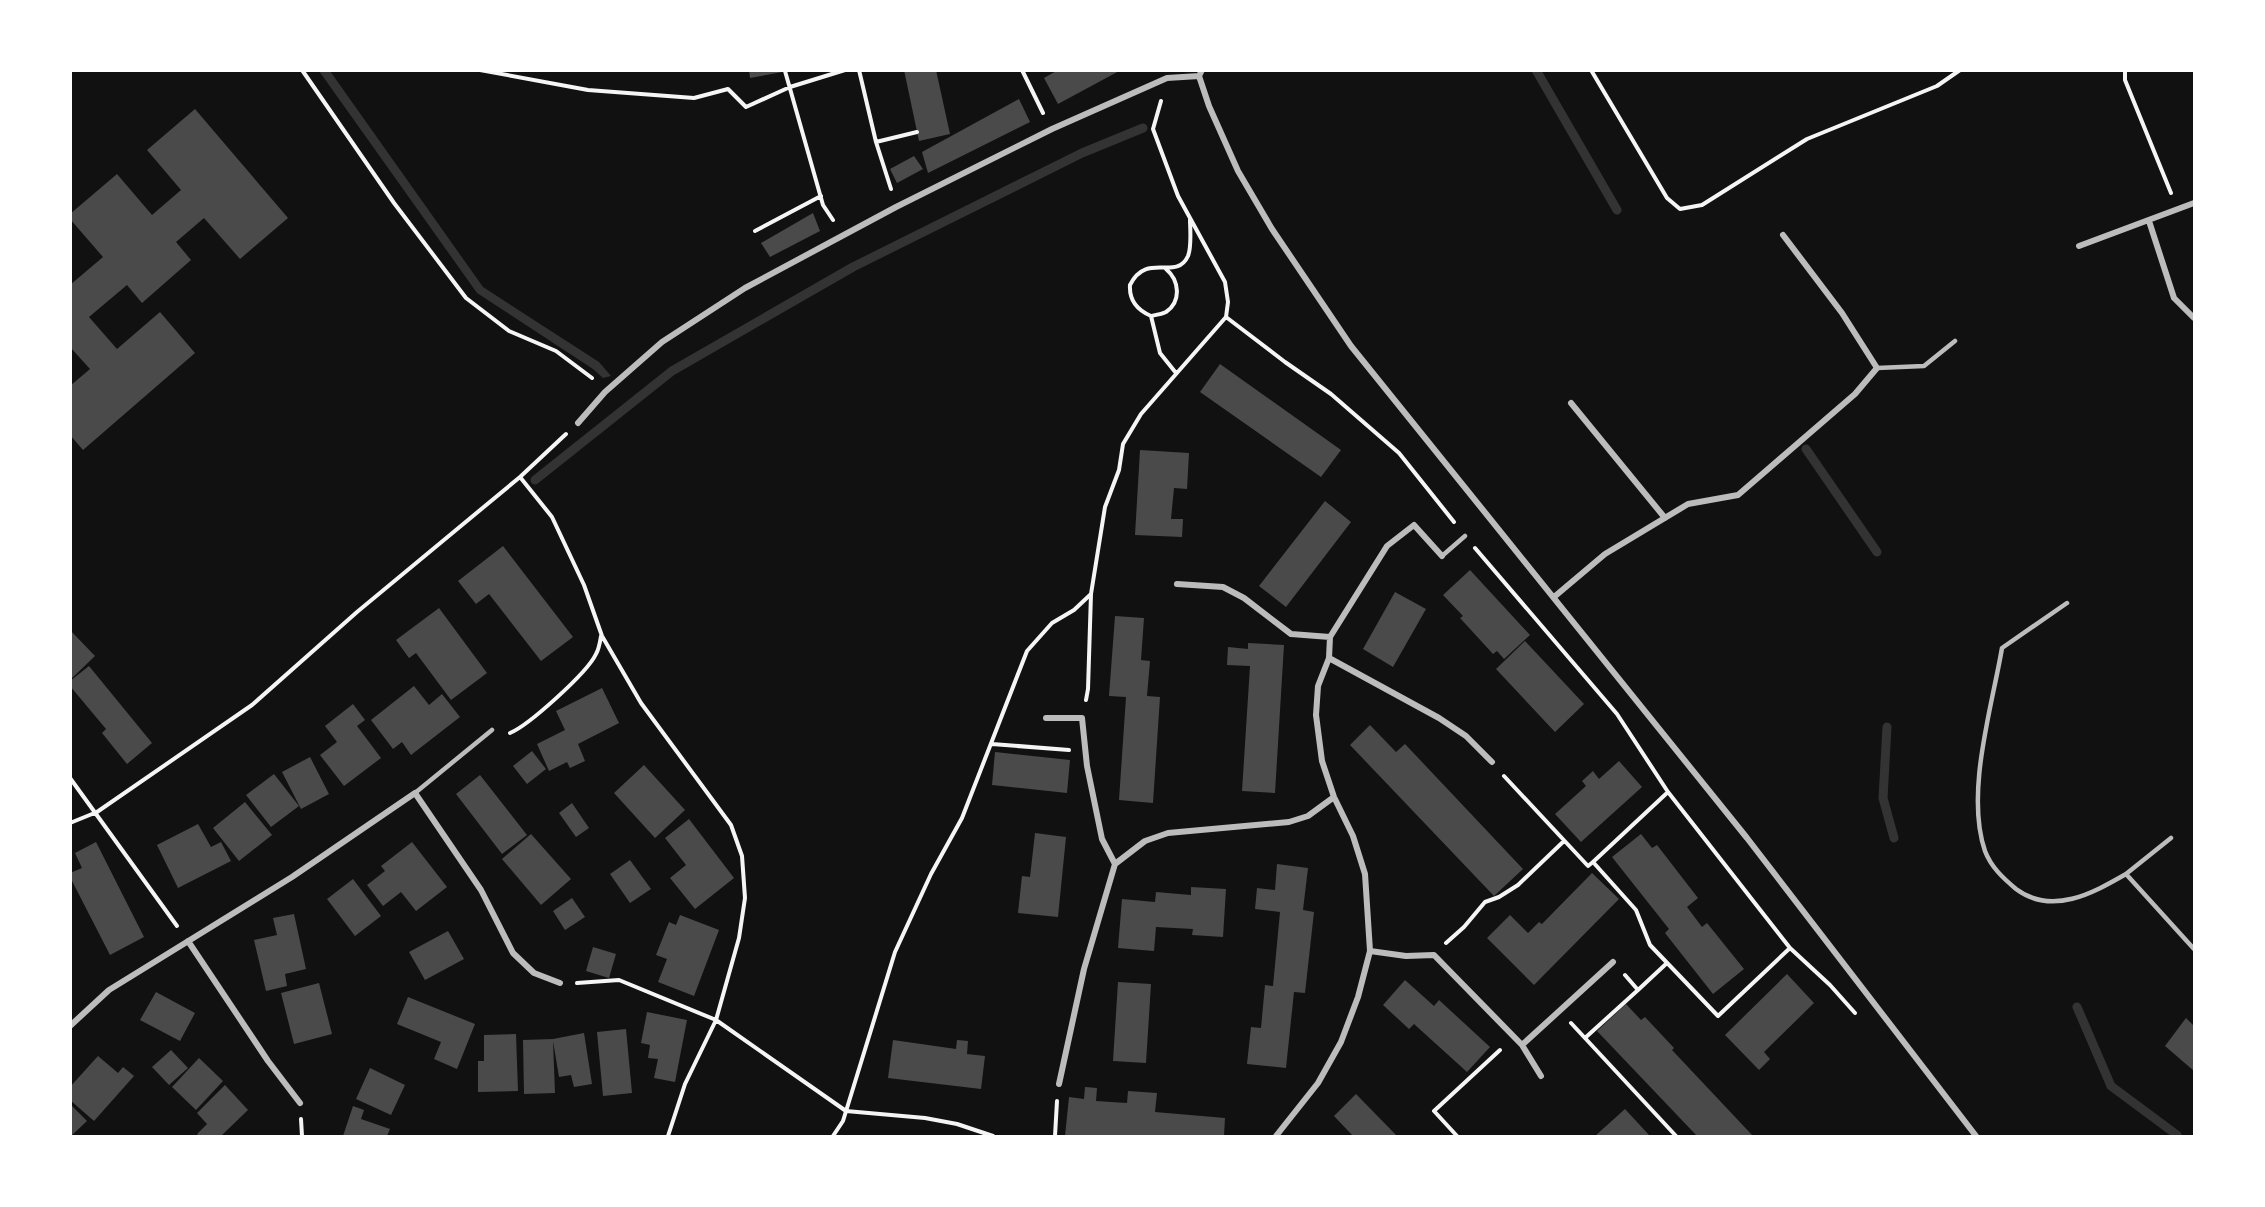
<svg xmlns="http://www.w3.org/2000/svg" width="2265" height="1207" font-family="'DM Sans',sans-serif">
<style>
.water{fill:#333}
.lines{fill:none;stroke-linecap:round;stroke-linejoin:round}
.stream{stroke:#333;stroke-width:9}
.building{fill:#4a4a4a}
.path{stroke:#f5f5f5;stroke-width:4}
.service{stroke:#bcbcbc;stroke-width:4.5}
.minor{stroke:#bcbcbc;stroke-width:6}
</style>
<rect width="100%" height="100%" fill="#111"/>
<path class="water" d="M319,71H330L483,287L599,362L611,376L603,378L593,369L477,293Z"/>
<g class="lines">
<path class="stream" d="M1536,70L1617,210
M1806,449L1877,552
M535,480L672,371L853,267L1082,153L1143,128
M1887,727L1883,798L1894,838
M2077,1007L2111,1086L2177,1135"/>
</g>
<path class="building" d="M749,70H782V72L750,78Z
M904,70H936L950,134L919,141Z
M1058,70H1121L1058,104L1044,78Z
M1019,99L1030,122L928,173L922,152Z
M195,109L288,218L240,259L204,218L176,242L191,260L142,303L127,285L89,317L117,349L160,312L195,353L83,450L70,435V386L90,369L70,347V285L103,257L70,219V214L117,174L152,215L181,190L147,150Z
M914,156L923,169L897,183L890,169Z
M813,213L820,231L770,257L761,243Z
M1220,364L1341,450L1321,477L1200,392Z
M1140,450L1189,453L1187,489L1174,488L1171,519H1183L1182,537L1135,535Z
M1325,501L1351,522L1286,607L1259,586Z
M503,546L573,637L541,661L489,594L476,604L458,581Z
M1470,570L1530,635L1504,659L1497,651L1493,654L1460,618L1463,616L1443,595Z
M1395,592L1426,609L1393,667L1363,649Z
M439,608L487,673L451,700L416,653L409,658L396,640Z
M1115,616L1144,618L1141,660L1150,661L1147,696L1160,697L1153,803L1119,800L1126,697L1109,696Z
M70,630L95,656L70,680Z
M1525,641L1584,704L1555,732L1496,669Z
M1248,643L1284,645L1275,793L1242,791L1250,666L1227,665L1228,647L1248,649Z
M89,666L152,743L127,764L102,733L106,729L70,686V681Z
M414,686L429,705L442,694L460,717L411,755L402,742L393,749L371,720Z
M602,688L619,723L578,744L585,761L570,768L567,762L549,771L537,744L565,730L556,711Z
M353,704L365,720L357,726L381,758L344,786L320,755L337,742L325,726Z
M1370,725L1396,752L1405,744L1523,869L1494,896L1350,745Z
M532,751L546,769L527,784L513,766Z
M995,752L1070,760L1067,793L992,785Z
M310,757L329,794L301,809L282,772Z
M1619,761L1642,787L1581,842L1555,814L1586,786L1582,781L1593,771L1599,779Z
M644,765L685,810L655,838L614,793Z
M274,774L299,806L271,827L246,795Z
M480,775L527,835L502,854L456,794Z
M245,802L272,835L239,861L213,828Z
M572,803L589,828L576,837L559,813Z
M689,819L734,878L695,909L670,878L686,865L665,838Z
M198,824L211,847L221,842L231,861L178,888L157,845Z
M1035,833L1066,837L1058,917L1018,913L1022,876L1030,877Z
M531,834L571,879L541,905L502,859Z
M1641,834L1652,848L1657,845L1698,898L1687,907L1702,927L1707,923L1744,969L1713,994L1665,933L1669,929L1612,857Z
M96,842L144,937L110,955L70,877V873L82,868L75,853Z
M412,842L447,887L416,911L401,892L383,906L367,885L385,871L381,866Z
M630,860L651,889L630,903L610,874Z
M1277,864L1308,868L1303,910L1314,912L1305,993L1294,992L1286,1068L1247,1064L1251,1027L1261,1028L1265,985L1273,986L1280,912L1255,909L1257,888L1275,890Z
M1592,873L1619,899L1534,985L1487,938L1510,915L1528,933L1539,922L1542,924Z
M353,879L381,916L355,936L327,899Z
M1191,887L1226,889L1223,937L1192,935L1193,929L1156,927L1154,951L1118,948L1122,899L1155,902L1156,892L1191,895Z
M572,898L585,917L565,930L553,911Z
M294,914L306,969L285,974L287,986L266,991L254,940L277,935L273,918Z
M680,915L719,930L694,996L658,982L667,959L656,955L669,922L676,925Z
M448,931L464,959L425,980L409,952Z
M593,947L616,954L609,978L586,971Z
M1787,974L1814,1003L1764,1052L1770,1059L1759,1070L1725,1035Z
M1405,980L1434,1006L1439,1000L1490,1047L1467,1072L1414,1024L1409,1029L1383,1005Z
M1118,982L1151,984L1146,1063L1113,1061Z
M319,983L332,1034L294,1044L281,993Z
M156,992L195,1013L180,1041L140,1020Z
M408,997L475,1024L457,1069L434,1059L441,1042L397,1024Z
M1626,1004L1641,1020L1645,1017L1674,1048L1672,1050L1753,1136H1697L1597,1031Z
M647,1012L687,1020L675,1082L654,1078L658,1059L648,1058L650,1045L641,1043Z
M2186,1018L2194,1026V1071L2165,1046Z
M626,1029L632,1093L603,1096L597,1032Z
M584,1033L592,1084L574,1087L571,1075L559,1077L553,1041L555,1093L524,1094L523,1040L553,1039Z
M516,1034L518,1091L478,1092V1061H484V1035Z
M893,1040L956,1049L957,1040L968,1041L967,1054L985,1056L981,1089L888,1078Z
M171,1050L188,1068L169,1085L152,1067Z
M98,1056L118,1073L123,1067L134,1076L94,1121L70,1100V1087Z
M199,1058L223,1081L196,1110L172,1087Z
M370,1068L405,1085L391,1115L356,1099Z
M225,1085L248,1110L221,1136H199L197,1134L207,1124L197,1113Z
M1085,1087L1097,1088L1096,1101L1127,1103L1128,1091L1157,1093L1155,1112L1225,1118L1224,1136H1065L1069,1097L1084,1099Z
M1356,1094L1397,1136H1353L1334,1116Z
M70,1104L87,1121L71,1136H70Z
M353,1106L364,1110L361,1119L390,1129L387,1136H343Z
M1625,1109L1649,1135L1647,1136H1595Z"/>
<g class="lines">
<path class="path" d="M302,70L394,203L466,298L509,331L556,351L592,378
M480,70L588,90L694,98L728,89L746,107L790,87L845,70
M859,70L876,142L891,189
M1022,70L1043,113
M1591,70L1667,198L1680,209L1702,205L1807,139L1937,86L1960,70
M2125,70V80L2171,193
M785,71L823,205L833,220
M1161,101L1153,129L1178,196L1225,282L1228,302L1226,317L1285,362L1331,394L1399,453L1454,522
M876,142L917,132
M755,231L821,196
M1151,316C1156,315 1162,314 1166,312C1182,301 1179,280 1166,269
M1176,373L1160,353L1151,316C1137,310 1129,300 1130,285C1147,251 1176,282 1188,256C1192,246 1190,229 1190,219
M520,477L552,517L584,585L602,636L641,703L731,825L742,856L745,898L739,938L716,1020L685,1084L668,1136
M1475,548L1617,714L1668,792L1790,948L1830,985L1855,1013
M1086,700L1088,689L1091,594
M510,733C529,725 587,673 596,654C599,649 600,642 601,636
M992,744L1069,750
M1504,776L1588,866L1593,862
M70,778L177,926
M1668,792L1593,862L1636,910L1650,945L1718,1016L1790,948
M70,823L97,812L252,705L357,612L520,477L566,434
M1446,943L1464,927L1485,902L1499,897L1518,885L1564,841
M1625,975L1638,990L1667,963
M577,983L619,980L716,1020L846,1111L925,1118L957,1124L993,1136
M1571,1023L1676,1136
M1585,1038L1638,990
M301,1119L302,1136
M833,1136L843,1121L895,952L931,874L962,818L1027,651L1052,623L1074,610L1091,594L1105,507L1119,470L1123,444L1141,414L1226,317
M1055,1136L1057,1101
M1457,1136L1434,1111L1500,1050"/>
<path class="service" d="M1877,368L1924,366L1955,341
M1442,556L1465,536
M2067,603L2002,648C1992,707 1965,793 1985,851C1991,867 2003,878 2016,889C2052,916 2093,893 2126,874L2194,949
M415,793L492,730
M2126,874L2171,838"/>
<path class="minor" d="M1202,70L1199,76L1209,106L1238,171L1272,229L1351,346L1747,838L1976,1136
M2149,221L2174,298L2194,318
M2079,246L2194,203
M1571,403L1665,518
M578,423L605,392L662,342L745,288L896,207L1052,129L1167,78L1199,76
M1177,584L1223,587L1244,598L1291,634L1330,637L1329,658L1318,686L1316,715L1322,761L1334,797L1353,836L1365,874L1370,951L1358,997L1341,1042L1318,1083L1276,1136
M1554,597L1605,554L1688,504L1738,495L1855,394L1877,368L1842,313L1783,235
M1330,637L1387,546L1414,525L1442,556
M1329,658L1439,718L1466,736L1492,762
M1046,718H1082L1087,766L1102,839L1115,864
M188,941L268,1061L300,1103
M1370,951L1406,956L1434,955L1522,1045L1613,962
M70,1026L109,990L292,877L415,793L481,890L513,953L534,973L560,983
M1522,1045L1541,1076
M1059,1084L1084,969L1115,864L1145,841L1168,833L1289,822L1308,816L1334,797"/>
</g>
<rect width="2265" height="1207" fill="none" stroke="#ffffff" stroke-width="144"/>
</svg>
